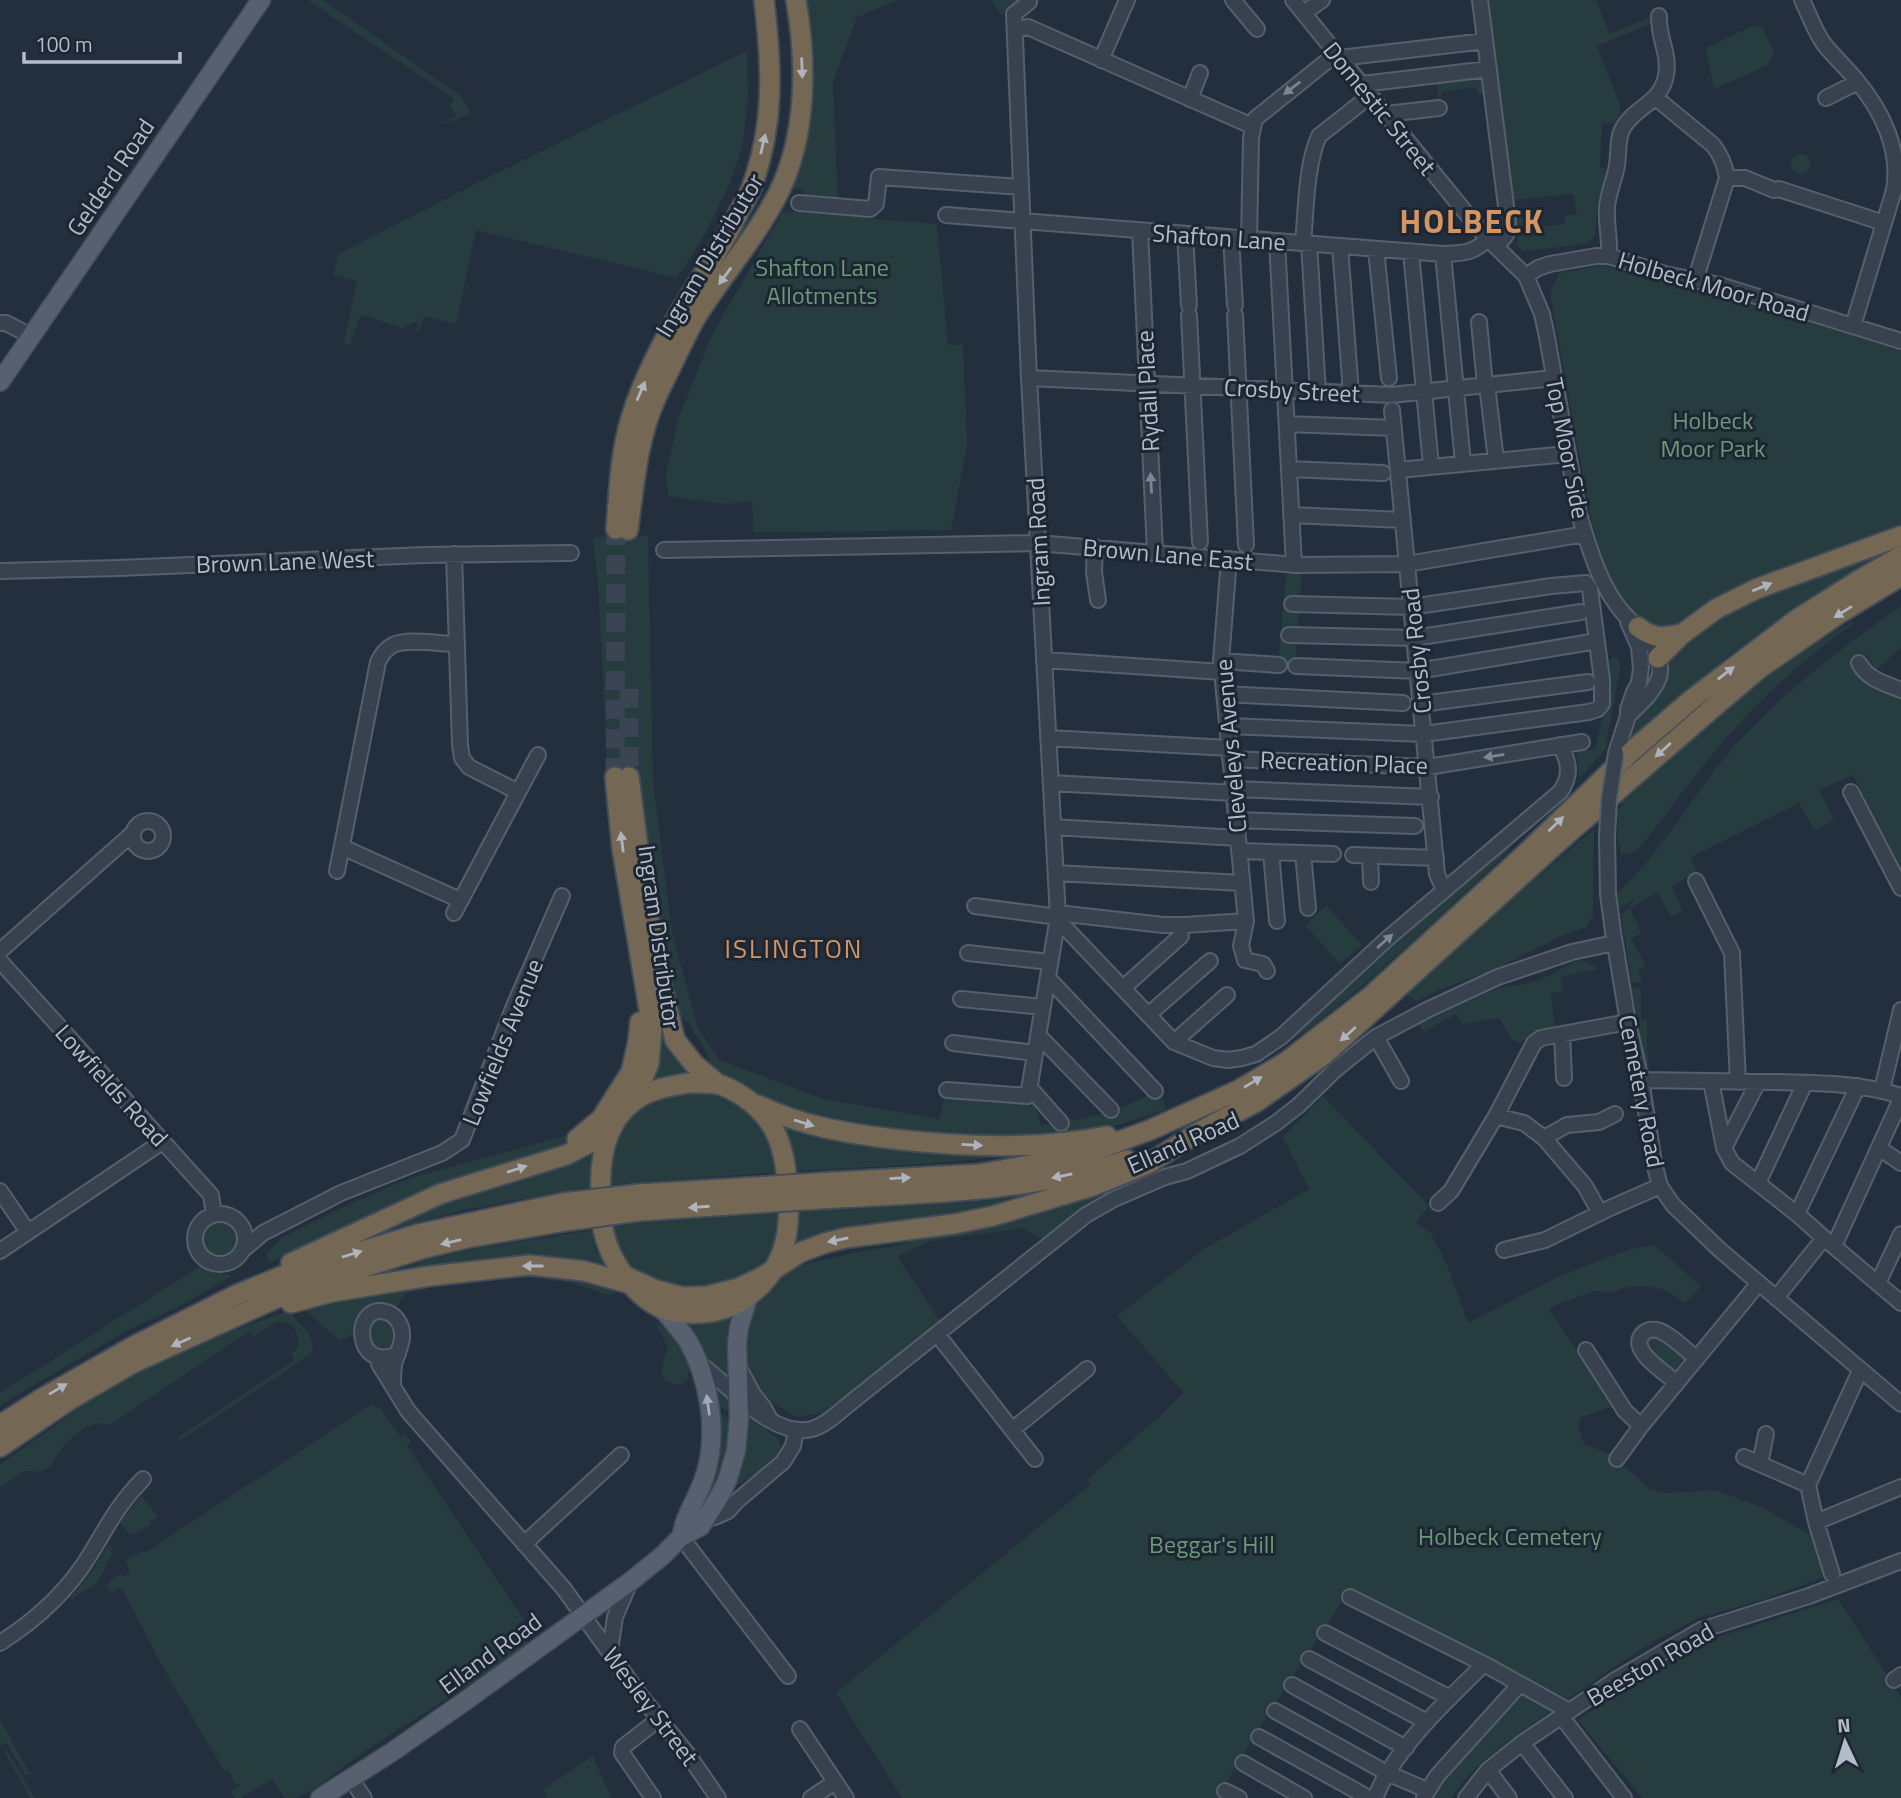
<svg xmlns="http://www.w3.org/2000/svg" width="1901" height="1798" font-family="'Titillium Web',sans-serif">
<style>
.green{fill:#263c3f}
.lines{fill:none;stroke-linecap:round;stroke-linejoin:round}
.highway-tunnel{stroke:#3a4453;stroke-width:19;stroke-dasharray:19 10;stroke-linecap:butt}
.minor-casing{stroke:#565f6c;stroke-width:18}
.major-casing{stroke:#414a57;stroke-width:21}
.highway-casing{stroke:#434c59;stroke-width:23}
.minor{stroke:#38414e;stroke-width:14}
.major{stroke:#56606e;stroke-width:18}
.highway{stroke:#746855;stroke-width:19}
.minor-bridge-casing{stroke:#565f6c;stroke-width:18;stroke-linecap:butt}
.highway-bridge-casing{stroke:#434c59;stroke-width:23;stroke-linecap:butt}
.minor-bridge{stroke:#38414e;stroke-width:14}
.highway-bridge{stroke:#746855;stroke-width:19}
.oneway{fill:#aeb4bd}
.oneway2{fill:#7c8592}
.oneway3{fill:#a1aab7}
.labels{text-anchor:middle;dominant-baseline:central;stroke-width:6;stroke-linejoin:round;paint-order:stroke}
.street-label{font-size:24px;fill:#b4bcc9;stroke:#1d2633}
.park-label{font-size:24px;fill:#6b9a76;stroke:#1d2633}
.neighbourhood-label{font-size:26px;letter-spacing:2px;fill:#d59563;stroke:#1d2633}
.district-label{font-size:32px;font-weight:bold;letter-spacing:2px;fill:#d59563;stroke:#1d2633}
</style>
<rect width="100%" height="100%" fill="#242f3e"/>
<path class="green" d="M308,0H323L459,95L471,112L461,118L435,126L457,116L449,106L455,99Z
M801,0H898L857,17L833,82L838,203L833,199L805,195L804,190L793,188L806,140L812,103L814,67L809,66Z
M992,0H1020L1001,15Z
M1488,0H1596L1610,34L1649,18L1650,24L1597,46L1620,105V115L1614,124L1602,123L1600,168L1609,169L1598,201L1595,237L1587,244L1523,251L1518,246L1515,221L1524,215L1525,228L1565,224L1564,216L1577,214L1573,194L1512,200Z
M1753,26L1762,27L1774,53L1768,65L1714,89L1706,48Z
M747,51L748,96L743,145L729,185L705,234L677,278L476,230L456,324L424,316L419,332L416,331L419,323L416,322L405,326L404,329L361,314L350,345L344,342L357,281L333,275L339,254L481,181Z
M1482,78L1484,93L1478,94L1477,87L1441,92V97L1439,98L1437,84Z
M1791 164a10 10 0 1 1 20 0a10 10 0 1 1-20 0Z
M783,211L937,224L948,345H963L967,445L951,530L753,533L752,501L726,504L668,496L666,474L678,420L712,335Z
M1605,265L1651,280L1716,293L1901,350V525C1839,549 1776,572 1715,600C1694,609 1678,631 1654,632L1634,616L1620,597L1604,565L1592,523L1585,487L1550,293L1559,273Z
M648,536L653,782L672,933L698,1028L720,1060L824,1099L939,1119L945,1096L1035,1105L1041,1125C1079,1122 1122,1111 1155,1091L1162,1096L1166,1109L1122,1124L1073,1133L1018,1137L939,1135L864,1127L815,1118L771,1101L712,1068L706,1052L688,1022L680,1016L660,936L610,774L607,760L598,583L593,537Z
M1901,545L1847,575L1729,655L1629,740L1632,726L1668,656L1730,608Z
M1287,567H1302L1295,671L1277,670Z
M1901,606V647L1876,670L1866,655H1858L1855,658C1855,687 1879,690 1901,699V868L1853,775L1819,790L1834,820L1814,830L1799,803L1691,857L1697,872L1672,886L1683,911L1671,917L1658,892L1630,908L1641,933L1631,939L1646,966L1638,971L1641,976V982L1632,983L1621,914L1629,908L1635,899L1616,910L1615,895C1625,885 1636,875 1645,864C1677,826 1703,782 1736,744C1785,690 1842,648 1901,606Z
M1852,622L1853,624C1816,650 1782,679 1751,711C1710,754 1675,802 1639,849L1632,853L1621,855L1618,842L1617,810L1623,805L1622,801C1693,735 1767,670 1852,622Z
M1614,657L1619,659L1620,669L1605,750L1579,779L1577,752L1595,749C1603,720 1610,692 1608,661L1611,658Z
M1594,829L1593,916L1587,927L1563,935L1500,967L1444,988L1417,1001L1403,992Z
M1507,847L1510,850C1437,918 1367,988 1286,1045L1284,1043L1390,948Z
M1326,906L1362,945L1340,964L1305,925Z
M1583,960L1598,969L1561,977L1563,991L1551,993L1555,1027L1533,1033L1521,1043L1512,1040L1499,1018L1463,1024L1456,1014L1424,1032L1419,1024L1498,988L1526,984L1549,976L1572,963Z
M1641,988V1019L1647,1020V1050L1650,1070L1645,1061L1632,989Z
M662,1019L697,1075L648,1085Z
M691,1090L719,1093L751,1109L774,1143L781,1172L608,1185C611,1147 621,1116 658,1098C668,1093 680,1092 691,1090Z
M1323,1096L1429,1206L1416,1223L1430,1232L1446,1262L1468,1323L1560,1276L1630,1249L1654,1245L1701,1286L1685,1304L1668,1291L1649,1286L1627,1287L1611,1292L1595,1291L1548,1308L1614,1406L1580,1418L1578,1427L1584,1444L1603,1451L1617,1459L1649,1489L1664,1493L1715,1490L1761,1507L1822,1541L1832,1574L1763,1600L1701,1617L1658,1639L1629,1657L1568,1699L1360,1592L1358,1595L1349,1591L1259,1728L1217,1798H902L836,1693L1091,1484L1088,1479L1162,1414L1183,1392L1117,1316L1204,1249L1309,1189L1283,1137Z
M776,1117L1050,1150C966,1164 882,1166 798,1171L794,1154Z
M576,1133L582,1136L560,1148L269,1263L267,1254L282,1237L348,1205L410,1178Z
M590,1153V1187L464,1210L367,1236C438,1201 515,1178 590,1153Z
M1125,1181L1126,1184C1096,1199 1069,1218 1043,1240L1024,1228L930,1241L897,1256L942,1325L823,1413L796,1417L760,1395L748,1377L743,1353L746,1323L755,1305L772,1282L802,1265L867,1250L889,1247L930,1236L1019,1220Z
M1074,1186L1030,1200L792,1246L798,1211L959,1203L1009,1198Z
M782,1213C780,1227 779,1242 770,1254C760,1268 746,1276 730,1281C697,1292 672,1292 642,1273C634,1269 625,1264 620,1257C615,1248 613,1235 610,1225Z
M202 1238a20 20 0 1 1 40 0a20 20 0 1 1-40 0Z
M593,1230L596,1253H601L614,1277L595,1270L374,1277L431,1259L473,1249Z
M199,1267L232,1276L180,1306L126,1331L12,1398L0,1407V1393Z
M556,1274L606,1286L617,1293L609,1295L568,1282L511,1276L461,1281L408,1293L402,1298L394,1310L357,1328L349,1337L340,1341L302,1307L445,1278Z
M289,1311C299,1323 316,1336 312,1352L282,1374L180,1440L178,1437L295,1360L291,1353L298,1348C301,1337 293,1318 278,1322C270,1324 261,1332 254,1337L249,1331L110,1425C90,1418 70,1438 59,1452C55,1457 51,1467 45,1470C39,1474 30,1469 23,1472C15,1476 7,1483 0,1488V1464C40,1437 79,1406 120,1382C171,1354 234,1329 289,1311Z
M740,1312L731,1385L706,1361L680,1319Z
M380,1316L393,1321L398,1339C391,1352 391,1353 376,1349L369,1335L371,1323Z
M655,1321C676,1336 692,1351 688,1379L681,1385C653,1382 661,1368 668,1348Z
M1644,1322L1652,1325L1687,1354L1670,1375L1632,1341C1630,1331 1634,1324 1644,1322Z
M711,1378L733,1398L734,1413L716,1406Z
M372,1404L381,1409L401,1437L405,1434L411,1442L407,1446L524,1620L516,1625L530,1645C476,1681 421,1714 367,1750C344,1764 325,1785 301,1796C296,1798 290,1798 285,1798L272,1779L245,1795L242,1798H235L231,1791L239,1786L238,1784L236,1785L228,1769L224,1770L161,1664L122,1588H119L112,1592L107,1587L112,1578L121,1575L124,1576L130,1572L125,1561L141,1552L149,1551L167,1538Z
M716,1413L734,1420L730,1458L708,1500L705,1496Z
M752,1418L779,1440L781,1448C773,1463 747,1482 731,1487L747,1420Z
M141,1496L158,1516L149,1522L150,1525C137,1533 129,1540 120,1522Z
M108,1545L111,1547L112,1553L98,1582L68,1601L91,1573Z
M1838,1599L1901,1697V1798H1642L1578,1720L1662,1665L1715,1638Z
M1518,1692L1548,1708L1549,1712C1514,1738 1475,1761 1451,1798H1425Z
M0,1720L30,1774L26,1775L7,1743L0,1745Z
M5,1748L35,1798H30L3,1749Z
M593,1756L611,1798H548L544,1789Z"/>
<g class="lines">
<path class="highway-tunnel" d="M629,689V777
M615,777L616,530"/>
<defs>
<path id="minor" d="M1233,0L1257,29
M1293,0L1466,213L1488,239L1526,276L1542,314L1546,332L1579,514C1589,548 1600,587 1624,614C1638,629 1663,649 1660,673C1658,689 1639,705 1628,716
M1480,0L1508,222L1506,235L1496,247
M1802,0C1809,14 1815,32 1824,44C1834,57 1847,68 1857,81C1882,111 1901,150 1894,190L1853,326
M1304,13L1322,0
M1015,30L1028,27L1252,126
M1340,58L1485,41
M1101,60L1127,0
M1362,84L1489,69
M1656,98L1713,145C1721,155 1725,165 1727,178L1695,281
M1826,98L1858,82
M1190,99L1200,73
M1386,114L1439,108
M1727,178H1745L1774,190L1779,189L1884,223
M799,203L870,209L876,204L879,177L1021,187
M946,215L1443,254C1463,253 1472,254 1488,239
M1140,231L1155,551
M1185,234L1189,305
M1231,238L1235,305
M1249,239L1251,138L1255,119L1337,53
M1277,241L1294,565
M1303,243C1306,212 1306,164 1319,136L1371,95
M1309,243L1318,392
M1340,246L1351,393
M1376,249L1389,378
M1411,252L1431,466
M1443,254L1463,463
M1609,256C1610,239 1606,224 1607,207C1608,193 1615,179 1617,165C1619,153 1617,138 1623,128C1635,106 1661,104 1666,75C1670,55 1658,37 1659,16
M1526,276L1538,268L1550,264L1596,256H1609L1665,274L1720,285L1901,341
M1189,315L1200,542
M1235,315L1246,545
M1479,322L1485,385
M0,323H6L31,336
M1029,378L1391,395L1554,378
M1487,385L1496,460
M1392,410L1437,874L1444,890
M1287,424L1394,428
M1289,469L1383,473
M1398,470L1568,454
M1291,515L1403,520
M1095,547L1094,572L1098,600
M664,550L1038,543L1296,565L1407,564L1585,534
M454,554L460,745L462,758L469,767L518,792
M1229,559L1221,661L1246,921L1241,946L1245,960L1263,964L1267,971
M0,571L119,568L425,555L571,553
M1289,635L1414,638L1581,612
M1044,660L1222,672
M1221,661L1279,665
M1859,663C1868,680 1885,683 1901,690
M1296,666L1418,671L1597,641
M1224,694L1403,703
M1421,704L1588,682
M1227,726L1424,734L1589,712L1598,709L1602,704V680L1590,589L1586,583L1551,586L1411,607L1292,604
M1048,738L1229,748
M1616,753L1628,716V709L1634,692L1639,683L1641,668L1639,647L1628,622
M1230,759L1428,767L1582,742
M1051,783L1234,793
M1233,789L1431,797
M1851,792L1901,888
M1236,820L1415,826
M133 836a15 15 0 1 1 30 0a15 15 0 1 1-30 0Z
M1053,827L1238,838
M1607,836L1608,894L1613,932L1628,1022L1641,1080L1654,1163L1660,1186L1673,1205L1720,1250L1901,1404
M342,847L460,900
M1239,851L1333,854
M1271,852L1277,921
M1303,853L1308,908
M1353,855L1436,858
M1370,856L1371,882
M337,871L378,662C382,655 385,649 393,645C407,638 440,644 457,644
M1056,873L1242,883
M1696,881L1732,953L1738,1082
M975,906L1058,917
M454,913L538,755
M1058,913L1163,925H1185L1246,921
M1057,919L1174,1042L1213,1058L1228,1060L1242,1058L1256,1054L1281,1037L1387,939L1560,792C1572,776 1569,761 1560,745
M0,951L133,833
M968,953L1050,962
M0,961L211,1195L214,1214
M1048,978L1155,1091
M1123,988L1181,936
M961,999L1043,1007
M1148,1015L1210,961
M1562,1034L1564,1078
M1038,1035L1111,1110
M1376,1037L1401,1081
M1174,1042L1227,995
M953,1043L1035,1053
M1641,1080C1686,1081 1732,1081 1777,1082C1818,1083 1862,1083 1901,1096
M1711,1081L1724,1148L1732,1163L1797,1214L1824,1238L1901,1303
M1030,1088L1061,1123
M947,1090L1028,1096L1058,917L1029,378L1014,14L1029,2
M1882,1090L1901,1010
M1496,1116L1524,1123L1544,1138L1585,1186L1600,1213
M1544,1138L1567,1125L1599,1122L1615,1114
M1724,1148L1758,1082
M1879,1148L1901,1163
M1758,1183L1805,1083
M0,1191L28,1232
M1438,1203L1451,1191L1496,1116L1534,1043L1541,1038L1628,1022
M195 1239a25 25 0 1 1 50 0a25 25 0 1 1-50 0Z
M1797,1214L1858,1086
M1834,1246L1901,1099
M244,1249L263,1233L341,1193L442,1153L462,1140L514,1006L562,896
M1504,1250L1545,1240L1610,1208L1660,1186
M0,1251L162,1142
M1878,1283L1901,1234
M1776,1298L1824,1238
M937,1334L1035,1459
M1586,1350L1625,1411L1641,1426
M378,1357L379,1364L408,1411L564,1589L640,1695L689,1756L718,1798
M697,1362C728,1382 770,1439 812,1429C826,1425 838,1413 849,1404L1086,1215L1114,1199L1165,1177L1187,1171L1240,1146L1276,1123L1299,1105L1335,1070L1376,1037L1427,1010L1498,977L1572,952L1614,943
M739,1368L753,1394L764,1408L770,1419
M1677,1383C1666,1373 1629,1351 1642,1335C1646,1330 1652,1329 1657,1330C1668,1332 1687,1351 1697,1359
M393,1387C393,1380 393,1372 394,1365C397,1351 405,1342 401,1327C398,1319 394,1314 386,1312C352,1302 353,1374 398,1354
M1012,1430L1087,1369
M1744,1457L1808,1485
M1617,1459L1641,1426L1759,1283
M1760,1464L1766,1434
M706,1519L715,1517L728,1511L737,1501L783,1462L793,1446L796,1430
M1816,1522L1901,1487
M681,1537L788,1676
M524,1544L621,1455
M1832,1574L1816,1522L1808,1485L1860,1371
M1350,1597L1484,1664L1569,1711
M1325,1633L1450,1698
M0,1643C36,1620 69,1590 91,1553C108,1525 119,1503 143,1479
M610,1651L615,1617L630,1582
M1309,1659L1427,1722
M1894,1680L1901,1675
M1292,1685L1406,1748
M1275,1711L1387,1773L1427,1790
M1561,1716L1624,1798
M800,1729L846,1798
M1259,1737L1369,1798
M1522,1743L1565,1798
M1243,1763L1304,1798
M1488,1770L1509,1798
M351,1779L364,1798
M1225,1791L1239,1798
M1424,1797L1437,1776L1520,1684
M653,1798L622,1753L623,1747L659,1719
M811,1798L835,1782
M1375,1798C1379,1790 1382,1781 1387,1774C1411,1733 1451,1697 1484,1664
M1466,1798L1488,1770L1522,1743L1617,1679L1701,1630L1809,1596L1901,1561"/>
<path id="major" d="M0,382L261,0
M660,1307C670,1318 680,1329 688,1341C709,1378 718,1431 706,1472C702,1488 693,1502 687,1517C684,1523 683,1531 681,1537
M320,1798L392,1752L468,1699L631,1581L662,1556L681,1537L701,1526L719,1497L727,1481L736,1451L739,1418L737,1343L739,1327L748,1298"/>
<path id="highway" d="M616,529C619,492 620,454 631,418C645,372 673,322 699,281C714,258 727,236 739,212C743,204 748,197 751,189C775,124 772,67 764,0
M628,530C634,487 637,441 655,400C662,384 671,368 678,352C685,339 690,326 698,314C724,273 756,237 778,194C807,136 807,63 796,0
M1638,627C1654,639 1662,638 1682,634
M1658,658L1682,634L1716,609L1756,589L1901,536
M615,777L622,848L652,1027L649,1063L634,1101
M629,777L644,893L659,974L675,1040L694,1064L718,1084
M689,1083C699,1083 711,1082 721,1085C742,1093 762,1108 773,1128C782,1144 786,1165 787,1184C789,1203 790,1223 785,1242C776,1280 742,1310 703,1313C689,1314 673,1313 661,1308C632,1294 609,1259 603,1229C601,1219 601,1207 601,1197C599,1163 604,1123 634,1101C650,1089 670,1086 689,1083Z
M758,1105C801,1126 846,1133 893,1139C962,1147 1038,1150 1107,1136
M577,1139L601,1119L631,1072L638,1042L640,1022
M832,1182L979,1174L1076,1157L1150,1130L1239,1090L1286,1062L1371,996L1522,857L1633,750L1691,700L1796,620L1859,580L1901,556
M639,1194L756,1187
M836,1198C934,1193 1033,1191 1127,1160
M639,1211L759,1203
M291,1263L440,1194L566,1155L609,1133
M625,1276L656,1290L683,1297L707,1296L739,1288L762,1277L801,1252L825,1243L845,1238L954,1224L993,1216L1093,1186L1148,1164L1197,1133L1256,1102L1324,1055L1565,836L1722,700L1760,668L1837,615L1901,576
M291,1303L332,1292L430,1276L530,1265L584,1271L631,1284
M0,1425L41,1399L134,1346L236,1295L287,1274L418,1234L563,1203
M0,1447L71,1399L133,1363L301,1287L425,1248L467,1238L566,1221"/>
</defs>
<use href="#minor" class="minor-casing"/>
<use href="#major" class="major-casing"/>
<use href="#highway" class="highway-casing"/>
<use href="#minor" class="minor"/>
<use href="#major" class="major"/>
<use href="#highway" class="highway"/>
<defs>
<path id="minor-bridge" d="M1607,836L1609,799L1616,753"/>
<path id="highway-bridge" d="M756,1187L832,1182
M563,1203L639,1194
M759,1203L836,1198
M566,1221L639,1211"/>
</defs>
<use href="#minor-bridge" class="minor-bridge-casing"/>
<use href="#highway-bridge" class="highway-bridge-casing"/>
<use href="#minor-bridge" class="minor-bridge"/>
<use href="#highway-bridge" class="highway-bridge"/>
</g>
<defs><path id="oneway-solid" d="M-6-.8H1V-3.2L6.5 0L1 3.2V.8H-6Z" transform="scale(1.75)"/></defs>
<g class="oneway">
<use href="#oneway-solid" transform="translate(802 68) rotate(88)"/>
<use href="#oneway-solid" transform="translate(763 144) rotate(-77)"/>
<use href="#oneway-solid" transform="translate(725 276) rotate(126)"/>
<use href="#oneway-solid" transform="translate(641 391) rotate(-67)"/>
<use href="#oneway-solid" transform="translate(1762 587) rotate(-22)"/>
<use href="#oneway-solid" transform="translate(1843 612) rotate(148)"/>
<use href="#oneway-solid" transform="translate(1726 673) rotate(-38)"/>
<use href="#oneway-solid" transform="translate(1663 750) rotate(138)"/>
<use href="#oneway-solid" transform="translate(1556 824) rotate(-44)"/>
<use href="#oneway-solid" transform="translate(622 842) rotate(-97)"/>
<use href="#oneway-solid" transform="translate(1348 1034) rotate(138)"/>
<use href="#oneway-solid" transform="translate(1253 1082) rotate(-31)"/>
<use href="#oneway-solid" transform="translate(804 1123) rotate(17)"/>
<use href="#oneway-solid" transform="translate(972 1145) rotate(3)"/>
<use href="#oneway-solid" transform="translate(517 1169) rotate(-18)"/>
<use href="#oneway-solid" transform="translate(1062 1176) rotate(168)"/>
<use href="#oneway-solid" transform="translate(900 1178) rotate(-3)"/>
<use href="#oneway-solid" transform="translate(699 1207) rotate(176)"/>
<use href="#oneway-solid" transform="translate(838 1240) rotate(169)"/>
<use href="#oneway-solid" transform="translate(451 1242) rotate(167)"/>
<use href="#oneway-solid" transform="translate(352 1254) rotate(-17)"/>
<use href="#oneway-solid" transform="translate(533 1266) rotate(-180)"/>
<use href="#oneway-solid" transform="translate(181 1342) rotate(156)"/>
<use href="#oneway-solid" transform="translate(58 1389) rotate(-31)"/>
</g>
<g class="oneway2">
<use href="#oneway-solid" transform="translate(1292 88) rotate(142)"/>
<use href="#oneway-solid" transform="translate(1151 483) rotate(-93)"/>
<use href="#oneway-solid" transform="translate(1494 756) rotate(171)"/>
<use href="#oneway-solid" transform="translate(1385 941) rotate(-42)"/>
</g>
<use class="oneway3" href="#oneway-solid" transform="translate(708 1405) rotate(-98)"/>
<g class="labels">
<g class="street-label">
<text transform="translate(1380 108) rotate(51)">Domestic Street</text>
<text transform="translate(110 177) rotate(-56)">Gelderd Road</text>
<text transform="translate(1219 237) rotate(4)">Shafton Lane</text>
<text transform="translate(709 255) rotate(-59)">Ingram Distributor</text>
<text transform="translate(1714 286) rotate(16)">Holbeck Moor Road</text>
<text transform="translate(1292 390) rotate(3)">Crosby Street</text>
<text transform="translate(1147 391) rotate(-93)">Rydall Place</text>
<text transform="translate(1568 448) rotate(79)">Top Moor Side</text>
<text transform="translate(1038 542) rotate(-93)">Ingram Road</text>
<text transform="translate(1168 554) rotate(5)">Brown Lane East</text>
<text transform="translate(285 561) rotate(-2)">Brown Lane West</text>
<text transform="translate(1416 651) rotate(-96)">Crosby Road</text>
<text transform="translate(1230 746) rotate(-95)">Cleveleys Avenue</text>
<text transform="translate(1344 762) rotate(2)">Recreation Place</text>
<text transform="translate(660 937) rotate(82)">Ingram Distributor</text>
<text transform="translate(502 1042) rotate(-68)">Lowfields Avenue</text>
<text transform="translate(112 1085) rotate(48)">Lowfields Road</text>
<text transform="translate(1642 1091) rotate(79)">Cemetery Road</text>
<text transform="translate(1183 1142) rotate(-24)">Elland Road</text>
<text transform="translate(490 1653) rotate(-36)">Elland Road</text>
<text transform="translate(1650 1664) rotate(-30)">Beeston Road</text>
<text transform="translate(651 1706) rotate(53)">Wesley Street</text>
</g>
<g class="park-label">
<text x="822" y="267">Shafton Lane<tspan x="822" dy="28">Allotments</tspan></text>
<text x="1713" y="420">Holbeck<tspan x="1713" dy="28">Moor Park</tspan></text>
<text x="1510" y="1536">Holbeck Cemetery</text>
<text x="1212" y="1544">Beggar's Hill</text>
</g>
<g class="neighbourhood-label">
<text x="794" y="948">ISLINGTON</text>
</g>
<g class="district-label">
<text x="1472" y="221">HOLBECK</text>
</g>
</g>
<g transform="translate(1845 1742) rotate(356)" stroke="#1d2633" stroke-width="5" paint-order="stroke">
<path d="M0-5L12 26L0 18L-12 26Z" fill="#b4bcc9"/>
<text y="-10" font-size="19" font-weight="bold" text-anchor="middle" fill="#b4bcc9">N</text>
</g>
<path d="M24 52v10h156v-10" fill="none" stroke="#b4bcc9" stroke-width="3.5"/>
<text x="35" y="52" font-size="21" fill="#b4bcc9" stroke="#1d2633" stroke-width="5" paint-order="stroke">100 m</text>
</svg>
